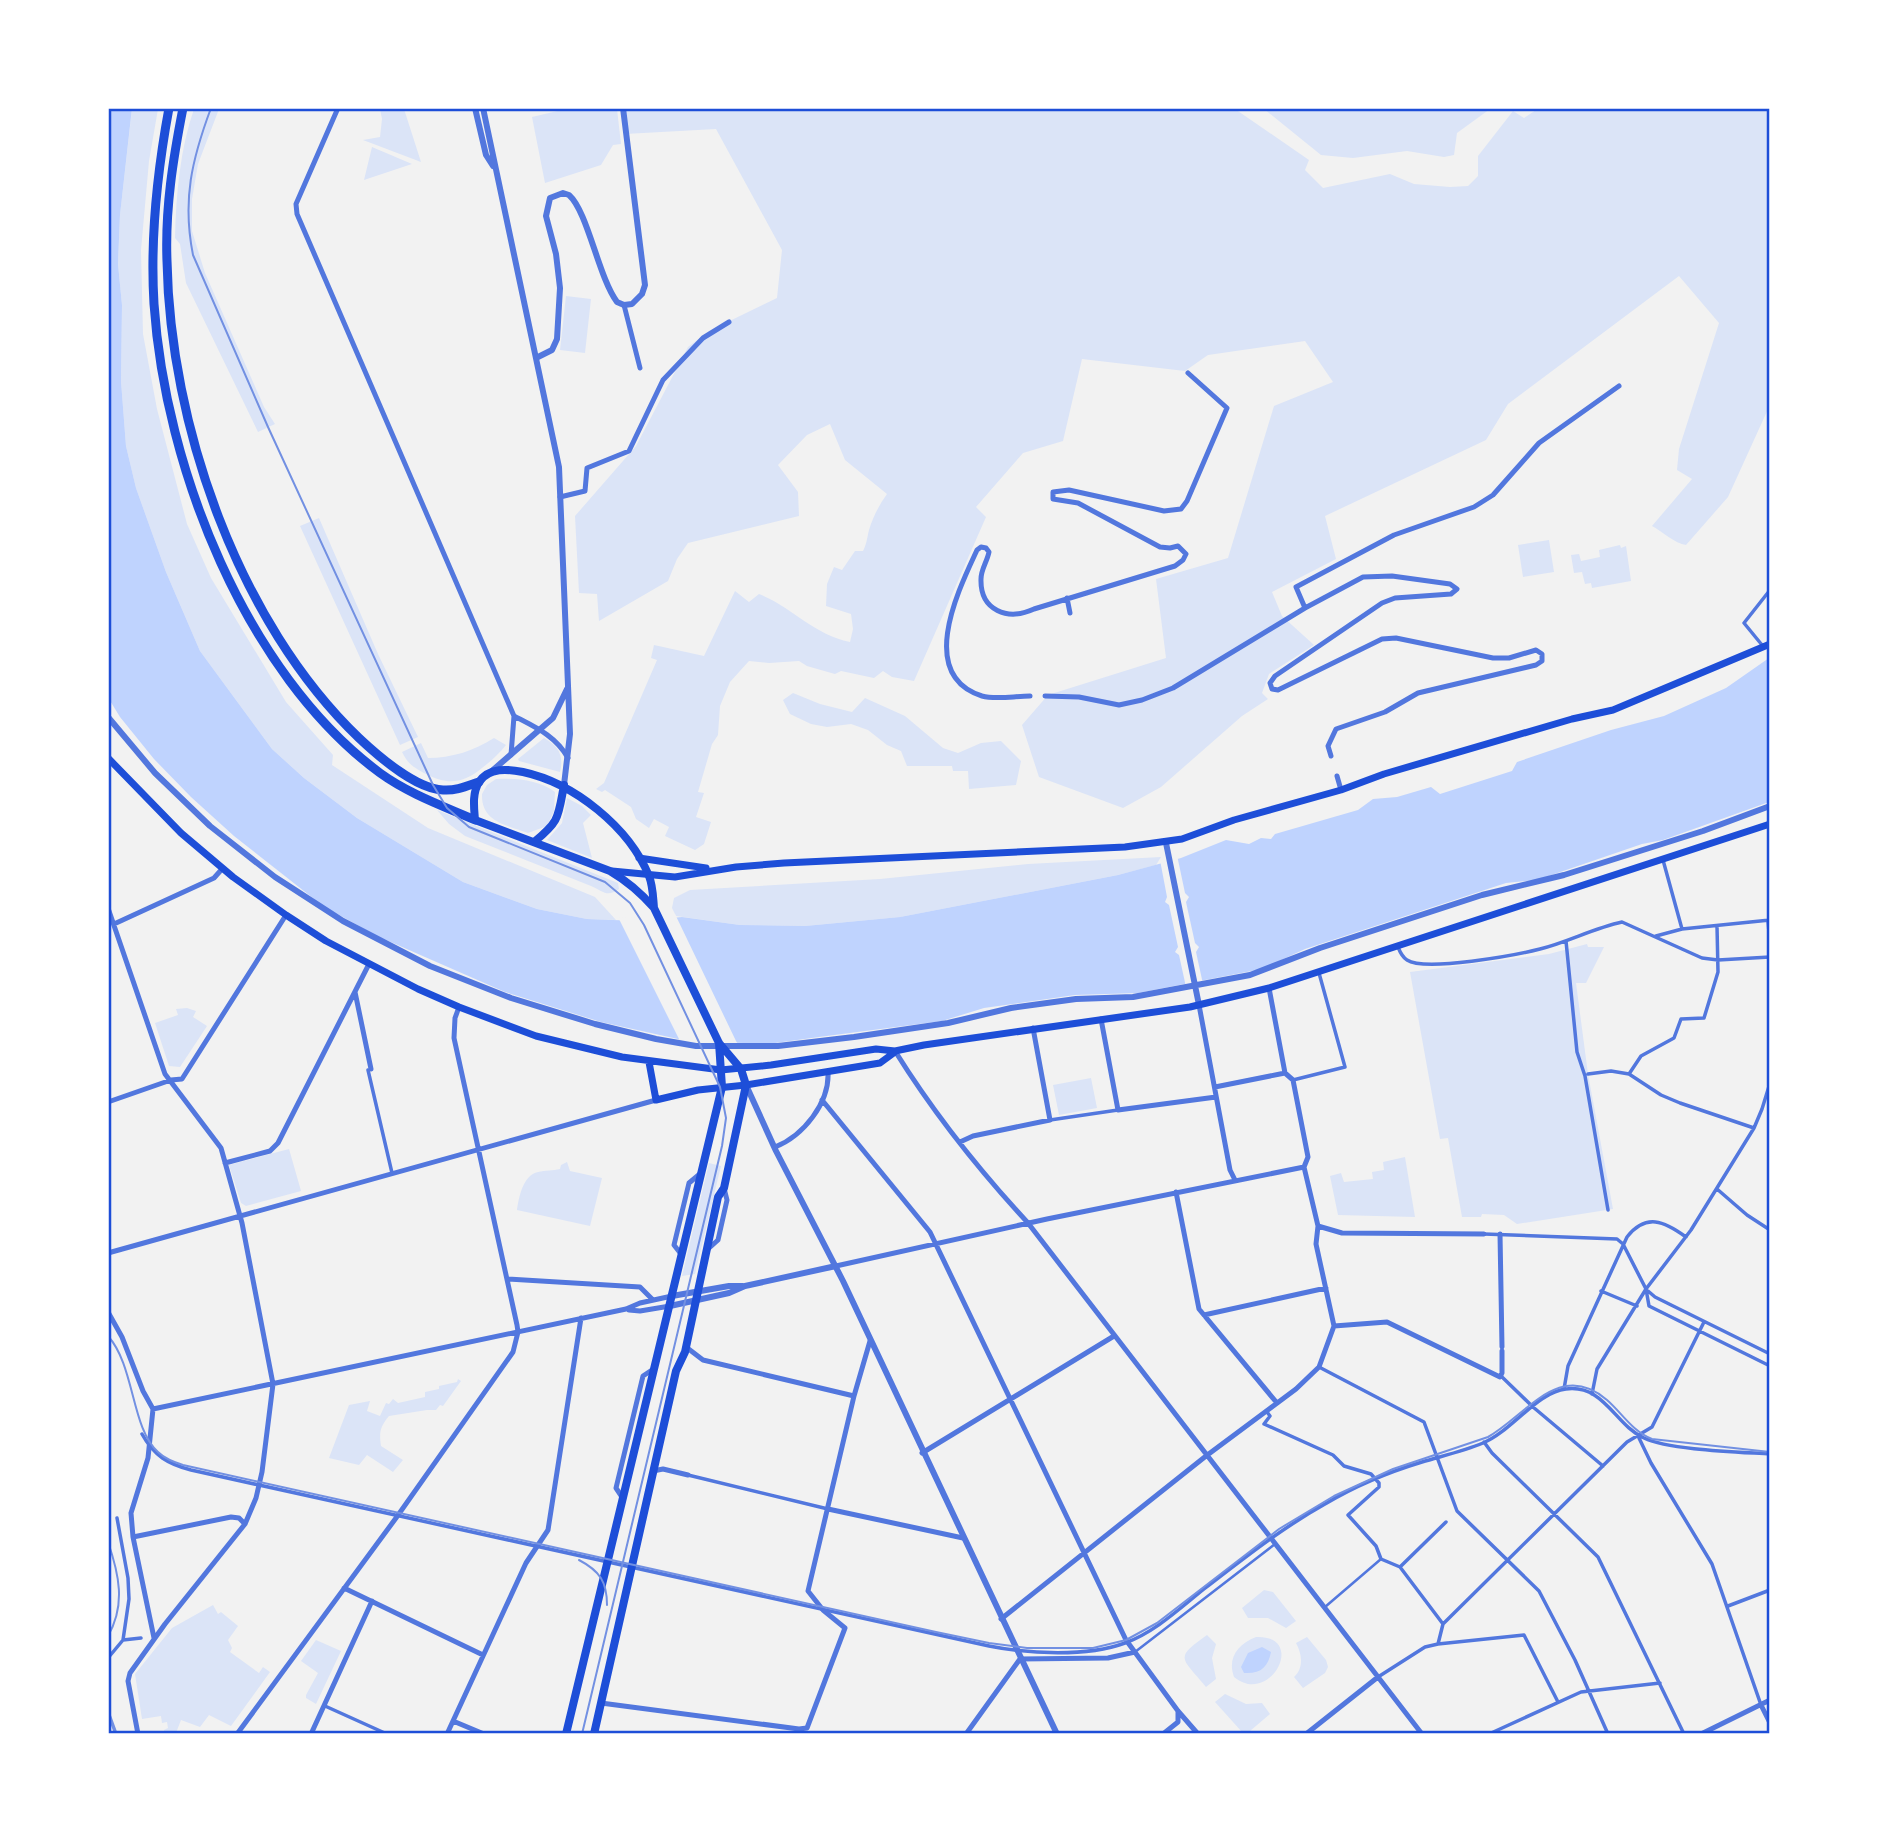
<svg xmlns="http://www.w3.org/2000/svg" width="1878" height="1842" font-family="'Noto Serif',serif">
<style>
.green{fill:#dbe4f7}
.water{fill:#bfd3fe}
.pier{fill:#f2f2f2}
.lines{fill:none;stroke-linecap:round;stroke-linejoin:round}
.service{stroke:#5277de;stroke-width:2.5}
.pedestrian{stroke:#5277de;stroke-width:3.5}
.minor{stroke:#5277de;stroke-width:5}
.tertiary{stroke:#5277de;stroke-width:6}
.secondary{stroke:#1d4ed8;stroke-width:7}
.primary{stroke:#1d4ed8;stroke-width:8}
.trunk{stroke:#1d4ed8;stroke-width:9}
.tram{stroke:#7290e2;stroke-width:2}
.rail{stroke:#7290e2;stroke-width:3.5}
.neatline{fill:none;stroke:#1d4ed8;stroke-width:2.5}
</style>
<rect width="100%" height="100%" fill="#f2f2f2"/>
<path class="green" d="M1539,108L1769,109V407L1728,497L1686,545C1675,544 1662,531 1652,526L1692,479L1677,470L1679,449L1719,323L1679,276L1508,404L1486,440L1325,516L1336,559L1272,592L1282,616L1314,645L1269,674L1262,693L1268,699L1242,716L1161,787L1123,808L1039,777L1022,725L1048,695L1166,658L1156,579L1228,558L1274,406L1333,382L1305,341L1208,355L1185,371L1082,359L1063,441L1023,453L976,507L986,517L914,681L892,677L883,671L874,678L841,671L835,674L807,666L799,661L769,663L749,661L730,682L720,706L718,735L712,744L698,792L704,793L696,817L711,822L704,844L695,850L665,836L669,827L654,819L649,828L636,819L631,807L605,790L602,792L596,789L604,783L657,660L651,658L654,645L704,656L735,591L749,602L759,594C792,607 814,635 850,642L853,629L851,614L826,606L827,584L834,567L842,570L855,551H863C867,543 867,538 869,530C873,517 879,505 887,494L845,460L830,424L807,435L778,465L798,492L799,516L688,543L677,559L668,581L599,621L597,594L579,593L575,516L636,446L688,347L709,331L777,298L782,250L716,129L625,134L623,109H1235L1309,160L1305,170L1323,188L1390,174L1414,184L1450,187L1468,186L1478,176V156L1513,111L1524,118Z
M132,109H158L149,161L141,250L143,334L157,409L187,524L211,578L286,702L333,755L332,765L428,828L595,897L616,920L587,919L537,909L463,882L357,818L304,778L272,749L200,651L166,572L136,488L126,446L121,381L122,305L118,264L120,215Z
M194,109H219L198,164L192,199V231L205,273L264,407L275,424L258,432L186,283L180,244L175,238C176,195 180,149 194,109Z
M380,109H404L421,162L363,140L380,137L382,119Z
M566,109H617L621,144L613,145L601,165L545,183L532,117Z
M1264,109H1490L1457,133L1454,155L1444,157L1407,151L1353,158L1321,155Z
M372,147L412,164L364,180Z
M566,296L591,299L585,353L560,350Z
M319,518L378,654L418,737L400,745L300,526Z
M1549,540L1554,572L1523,577L1518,545Z
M1620,545L1621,548L1626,546L1631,581L1592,588L1591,583L1585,584L1582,572L1574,573L1571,555L1579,554L1581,561L1600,557L1599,550Z
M793,693L820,704L852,712L865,698L905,716L943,748L958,753L981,743L1001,741L1021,761L1016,785L969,789L968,771H953L952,766H907L901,751L887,745L868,730L851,724L827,727L811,724L790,714L783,700Z
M494,738L506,745C499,754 491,761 482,768C462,784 448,785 426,774C413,767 408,764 402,752L421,743L428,758C451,758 474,751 494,738Z
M544,738C559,746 564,756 560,772L519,761L518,759Z
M496,779C515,778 540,780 555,792L554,811L547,826L528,833C506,825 481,822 482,794L487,785Z
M567,798L582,806L591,815L583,823L592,858L547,840L562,823Z
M437,810L618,883L619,889C607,898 603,891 591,886L465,836L449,824Z
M1161,857L1156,865L1118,875L900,917L805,926L740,925L676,916L672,908L674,898L690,890L880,879L1028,864Z
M1587,944L1588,947H1604L1586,983H1576L1588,1074L1613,1209L1517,1224L1504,1215L1482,1214L1481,1217H1462L1448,1138L1440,1139L1410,972L1549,954Z
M187,1008L196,1011L193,1017L207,1026L180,1067L169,1066L155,1023L178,1015L176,1009Z
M1091,1078L1097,1108L1059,1115L1053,1085Z
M289,1149L301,1191L246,1206L241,1203L229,1165Z
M1405,1157L1415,1217L1338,1215L1330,1176L1341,1173L1344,1182L1373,1179L1372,1172L1384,1170L1383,1162Z
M567,1162L570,1171L602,1178L590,1226L517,1210C519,1197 523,1175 538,1172C545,1170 553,1171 560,1169L561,1165Z
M709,1163L721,1166L695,1274L682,1276Z
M458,1379L461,1381L443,1406L440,1405L436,1410H427L389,1416C380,1427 379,1432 381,1446L403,1460L393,1472L367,1455L359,1465L329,1458L349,1405L370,1401L367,1411L380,1416L386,1403L389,1404L393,1399L398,1403L425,1397V1392L439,1389V1386L457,1382Z
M1264,1590L1273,1592L1296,1621L1286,1628L1268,1618H1248L1242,1608Z
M213,1605L218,1614L221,1612L238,1626L228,1640L232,1648L230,1652L259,1673L263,1667L270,1672L231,1726L209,1715L200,1727L181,1720L176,1733H164V1730L168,1728L167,1722L162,1723L161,1716L142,1719L135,1674L172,1628Z
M1207,1635L1216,1644L1212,1658L1216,1679L1206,1687C1182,1657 1173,1659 1207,1635Z
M1256,1637C1308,1635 1270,1707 1234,1677C1227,1658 1238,1644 1256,1637Z
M1307,1637L1326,1660L1328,1667L1325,1673L1303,1688L1294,1677C1304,1668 1302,1654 1296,1643Z
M316,1640L341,1651L316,1704L306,1698V1695L318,1673L301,1661Z
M1225,1694L1246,1704L1262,1703L1270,1714L1250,1731L1242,1732L1215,1702Z"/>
<path class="water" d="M132,108L120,215L118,264L122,305L121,381L126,446L136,488L166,572L200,651L272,749L304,778L357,818L463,882L537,909L587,919L639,921L682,917L740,925L805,926L900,917L1118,875L1181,858L1226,840L1249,844L1261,838L1271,839L1275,834L1358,810L1373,799L1397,797L1431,787L1440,794L1512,771L1517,762L1611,730L1664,716L1726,688L1769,658V802L1663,840L1642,844L1537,880L1506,883L1305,949L1262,969L1138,993L1075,995L984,1008L942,1021L819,1037L768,1044L687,1041L601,1022L505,992L377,936L323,906L234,836L191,797L154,759L120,717L109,699L108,109Z
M1262,1647L1271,1652C1268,1667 1261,1674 1244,1673L1241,1667L1248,1653Z"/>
<path class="pier" d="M1177,855L1185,893L1189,897L1186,902L1195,943L1199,947L1196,952L1203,984L1186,987L1179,955L1175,952L1178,947L1169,905L1165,902L1167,897L1160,860Z
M675,914L736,1041L739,1046L681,1043L618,917L639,918Z"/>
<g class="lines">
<path class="service" d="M1325,1607L1381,1559
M1135,1652L1275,1544"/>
<path class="pedestrian" d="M1762,645L1744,623L1770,590
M1663,860L1682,929
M1768,920L1770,946
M1656,936L1682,929L1770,920
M1566,941L1577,1052L1585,1076L1608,1210
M1398,947C1400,952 1402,957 1407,960C1425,972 1517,955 1540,949C1568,942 1594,928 1622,922L1702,958L1718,960L1770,957
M368,1070L392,1173
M1588,1074L1611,1071L1629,1074L1661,1095L1680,1103L1754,1128
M1629,1074L1641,1056L1674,1038L1681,1019L1704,1018L1718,972L1717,926
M1293,1080L1345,1067L1319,973
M1050,1120L1118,1110
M1717,1189L1747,1215L1770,1230
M1484,1234L1617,1239L1623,1244L1646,1289L1649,1306L1770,1366
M1601,1291L1637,1306
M1648,1291L1655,1297L1770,1354
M1319,1367L1424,1422L1457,1511L1539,1591L1575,1660L1608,1734
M1501,1376L1533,1407L1603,1466
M1564,1389L1568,1366L1627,1237C1646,1213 1664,1221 1686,1237
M1592,1394L1597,1369L1646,1289L1691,1230L1754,1128L1762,1109L1770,1083
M1267,1412L1270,1416L1264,1424L1333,1455L1344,1466L1371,1474L1379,1483V1487L1348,1515L1376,1546L1381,1559L1400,1567L1443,1624
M142,1434C154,1456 168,1464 191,1470L989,1646C1029,1654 1087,1657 1125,1643C1155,1632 1179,1609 1204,1589C1243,1559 1282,1528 1325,1504C1355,1486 1389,1472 1422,1462C1442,1456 1464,1451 1483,1443C1512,1431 1537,1392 1566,1389C1604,1384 1615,1425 1644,1438C1669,1450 1739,1452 1770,1454
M1639,1438L1651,1463L1712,1564L1761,1705
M1484,1442L1492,1453L1598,1557L1684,1734
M688,1475L828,1509
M1400,1567L1446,1522
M1728,1606L1770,1590
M123,1640L141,1638
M1438,1644L1443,1624L1627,1442L1652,1427L1704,1322
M108,1658L123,1640L129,1599L128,1578L117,1518
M1378,1677L1425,1647L1438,1644L1524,1635L1558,1702
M325,1706L387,1734
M1489,1734L1581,1692L1660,1683"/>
<path class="minor" d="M338,108L296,204L297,214L514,716L511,755
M624,305L640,368
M560,497L585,491L587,468L629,451L663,380L703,338L729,322
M1067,598L1070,613
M1305,608L1296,587L1394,535L1474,507L1493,495L1539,443L1619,386
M1030,696C1014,696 996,700 982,696C916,675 959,589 977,550L981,547L986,548L989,552C987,562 981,569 981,579C980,611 1008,621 1034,609L1175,566L1183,560L1186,554L1178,546L1170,548L1160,547L1078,503L1053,499V492L1069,490L1164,511L1181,509L1187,501L1227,408L1188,373
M1045,696L1079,697L1119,705L1142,700L1173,688L1305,608L1363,577L1392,576L1450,584L1457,589L1451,594L1395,598L1382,603L1275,676L1270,683L1272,689L1278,690L1382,639L1396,638L1493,658H1509L1536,650L1542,654V661L1536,665L1418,693L1385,712L1336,729L1328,746L1331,756
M514,716C535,727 556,736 568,758
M1337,776L1341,790
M108,908L165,1074L221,1148L242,1223L273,1384L262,1472L256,1498L245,1524L165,1624L130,1673L128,1681L138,1734
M114,924L214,878L222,869
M355,992L371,1069
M1199,1005L1230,1170L1235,1180
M1101,1019L1118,1110L1216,1097
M895,1051C933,1112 979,1170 1028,1223L1422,1734
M1215,1087L1285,1073
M822,1100L930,1232L1126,1640L1178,1711L1198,1734
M108,1102L171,1080L182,1079L286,915
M960,1142L973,1136L1050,1120L1033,1028
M775,1147C803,1136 830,1103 828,1071
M225,1163L270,1151L278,1143L369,964
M1176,1192L1199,1309L1277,1403
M1318,1226L1342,1233L1484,1234
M1500,1234L1502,1347
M708,1249L718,1240L727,1200L724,1188
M108,1253L656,1100
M681,1254L674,1245L689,1183L701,1173
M836,1266L1047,1219L1304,1167
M507,1279L640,1287L653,1300
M629,1310L640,1311L670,1306
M108,1312L122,1337L143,1391L153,1409L148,1458L131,1513L133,1537L154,1638
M1204,1315L1326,1288
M1334,1326L1387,1322L1500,1377L1502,1373V1351
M686,1347L703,1360L854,1396
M153,1409L626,1309L640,1303L672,1296
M922,1453L1114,1336
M653,1471L663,1469L688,1475
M622,1497L616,1488L643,1376L652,1370
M828,1509L963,1538
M133,1537L231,1517L239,1518L245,1524
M344,1588L483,1655
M1001,1619L1206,1456L1296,1389L1319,1367L1334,1326L1316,1244L1318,1226L1304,1167L1308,1157L1293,1080L1285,1073L1269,988
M601,1703L799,1729L807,1728L845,1628L823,1610L808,1591L854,1396L870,1341
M1761,1705L1770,1723
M453,1721L484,1734
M237,1734L396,1518L513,1352L518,1332L517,1325L454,1038L455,1018L459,1007
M311,1734L372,1601
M447,1734L526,1563L548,1530L581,1318
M966,1734L1020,1659L1108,1658L1135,1652
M1163,1734L1178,1722V1712
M1306,1734L1378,1677
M1701,1734L1770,1700"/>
<path class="tertiary" d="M475,108L486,155L493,166
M483,108L559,467L570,734L564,785
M536,358L552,350L557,339L560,288L556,254L546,216L550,198L563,193L569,195C588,212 598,276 617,302L624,305L632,304L642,294L645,285L623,108
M108,717L155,773L210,826L275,877L343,921L430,966L511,998L595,1024L656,1039L696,1046H778L854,1037L948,1023L1011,1008L1076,999L1133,997L1250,975L1320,948L1482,895L1564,875L1703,831L1770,806
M493,770L553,718L567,689
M1166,843L1199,1005
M746,1085L776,1151L843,1281L1057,1734
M672,1296L729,1286H743
M670,1306L729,1293L745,1286L836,1266"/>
<path class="secondary" d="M108,758L181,833L233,877L286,915L326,941L418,989L459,1007L536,1036L622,1057L721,1070L771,1065L876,1049L895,1051L924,1045L1190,1007L1269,988L1770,824
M639,858L706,868
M612,871L675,877L736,867L784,863L1125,847L1182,839L1234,820L1341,790L1384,774L1572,719L1613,710L1770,644
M649,1062L656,1100L698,1090L746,1085L880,1063L895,1052"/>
<path class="primary" d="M534,842C560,821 558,817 564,785
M566,1734L722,1087L719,1043
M594,1734L676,1371L685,1352L718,1197L724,1188L746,1085L741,1069L719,1043L654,908C641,893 627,881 610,871L475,820C474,808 472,793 479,782C489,767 508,769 523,772C574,783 629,827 649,876C653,886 653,897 654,908"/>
<path class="trunk" d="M169,108C157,173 150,238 154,304C165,467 245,673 380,773C409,794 443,806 475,820
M183,108C173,159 165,209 167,261C170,425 238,622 359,738C377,755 416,789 443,790C456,791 467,786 479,782"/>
<path class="tram" d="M211,108C192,159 182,200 193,255L268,427L433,785L447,808L469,827L605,882L630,903L644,925L720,1087L726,1118L722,1146L582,1734
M108,1336C135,1366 131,1428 158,1452C165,1459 174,1462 183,1465L936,1632L989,1643L1027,1648H1093L1126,1640L1157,1623L1279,1529L1334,1496L1393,1469L1488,1437C1526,1416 1559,1359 1607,1400C1622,1413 1632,1431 1652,1439L1770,1452
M108,1542C119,1574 126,1605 108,1636
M579,1560C600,1571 607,1582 607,1605"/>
<path class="rail" d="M108,1712L116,1734"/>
</g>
<rect width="1878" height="1842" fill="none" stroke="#ffffff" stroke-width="220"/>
<rect x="110" y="110" width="1658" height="1622" class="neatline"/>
</svg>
